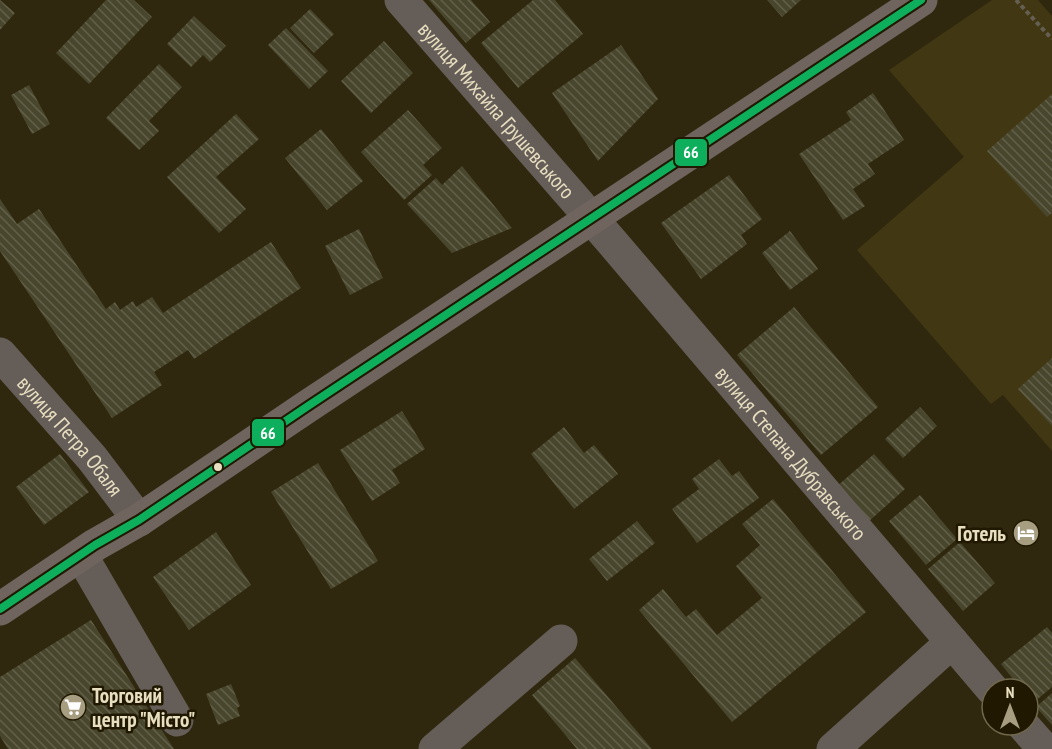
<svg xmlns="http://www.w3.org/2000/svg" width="1052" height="749" font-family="'PT Sans Narrow',sans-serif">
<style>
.built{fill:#413712}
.building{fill:url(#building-back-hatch)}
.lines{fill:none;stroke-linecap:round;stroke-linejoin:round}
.path{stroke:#655e53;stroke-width:4;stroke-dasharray:4.5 3;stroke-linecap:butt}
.minor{stroke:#655d57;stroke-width:33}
.major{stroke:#6f645e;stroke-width:33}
.bus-1-casing{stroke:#201801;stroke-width:12}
.bus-1{stroke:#0daf5c;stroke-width:8}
.bus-dot{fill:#e8dec0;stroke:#201801;stroke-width:2}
.labels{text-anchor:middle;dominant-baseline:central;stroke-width:5;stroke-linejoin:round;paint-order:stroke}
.street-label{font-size:21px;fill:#e8dec0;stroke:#201801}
.poi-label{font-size:21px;font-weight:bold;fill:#e8dec0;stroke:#201801;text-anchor:end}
.line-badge{stroke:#201801;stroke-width:2}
.badge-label{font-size:16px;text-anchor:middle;font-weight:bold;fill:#fff}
</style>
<defs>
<pattern id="building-back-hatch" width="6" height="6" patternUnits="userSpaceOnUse" patternTransform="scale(1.5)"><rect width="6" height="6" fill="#49462e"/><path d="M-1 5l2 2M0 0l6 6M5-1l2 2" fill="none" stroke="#63604a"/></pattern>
</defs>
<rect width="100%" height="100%" fill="#2f280e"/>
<path class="built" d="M992,0H1038L1052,16V451L1003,395L991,404L857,250L964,157L889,70Z"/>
<path class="building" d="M0,0L15,13L0,30Z
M106,0H134L152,17L89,84L56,53Z
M429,0H471L490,22L466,43Z
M533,0H555L583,34L518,88L481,43Z
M767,0H801L782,17Z
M310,9L334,34L314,53L290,28Z
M194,16L226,46L210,62L203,55L191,67L167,44Z
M286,28L328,71L309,89L268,45Z
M384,41L413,73L371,113L341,81Z
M621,45L658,99L598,161L552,93Z
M159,64L182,87L149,121L159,131L139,150L106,118Z
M29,85L50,124L32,134L11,95Z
M873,93L904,140L868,164L875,174L853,189L865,206L843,220L799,154L851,120L846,112Z
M1052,94V213L1047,217L987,151Z
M408,110L442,148L423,165L432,175L404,200L361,152Z
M236,114L259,139L216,177L246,209L219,233L167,177Z
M321,129L363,181L327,210L285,158Z
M462,166L512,228L452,253L407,204L436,178L442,185Z
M729,175L762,219L741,235L747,244L701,279L661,223Z
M0,199L17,224L39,209L106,309L115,302L120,310L133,301L136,307L152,297L163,313L271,242L301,288L194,359L188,350L154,372L162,385L112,418L0,251Z
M359,229L383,278L350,295L325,246Z
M790,231L818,269L790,290L762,253Z
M794,307L878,407L821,455L737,355Z
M1052,358V426L1018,389Z
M920,407L937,426L903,458L885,439Z
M402,411L425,449L392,470L400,483L372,501L340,450Z
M564,427L584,453L594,445L618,474L574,509L531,454Z
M60,454L89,492L44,525L16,487Z
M874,454L905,489L868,522L836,487Z
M719,459L732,476L739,471L759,498L697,543L672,509L699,489L692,479Z
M318,463L378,561L331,589L271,492Z
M920,495L957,539L926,565L889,521Z
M773,499L866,612L732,722L639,610L663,589L686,617L696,609L717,635L762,598L736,566L760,545L742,524Z
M637,521L655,543L607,581L589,559Z
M216,532L251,585L189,630L153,577Z
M960,542L995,583L963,611L928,569Z
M91,620L174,749H8L0,736V677Z
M1047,627L1052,633V687L1033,703L1028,697V689H1021L1001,664Z
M575,658L652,749H577L532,695Z
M231,684L240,706L237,708L240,716L218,725L206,694Z
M1052,693V725L1036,707Z"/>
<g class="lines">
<path class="path" d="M1016,0L1052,39"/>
<g class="minor">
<path id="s1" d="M401,0L612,242L992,689"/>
<path id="s2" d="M0,354L92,458L139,520"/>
<path d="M81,555L177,720"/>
<path d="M1023,725L1044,749"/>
<path d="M435,749L561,641"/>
<path d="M833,749L952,642"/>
</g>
<path class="major" d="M0,609L95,545L139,520L308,406L921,0"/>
<defs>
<path id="bus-1" d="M0,609L95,545L139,520L308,406L921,0"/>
</defs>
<use href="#bus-1" class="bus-1-casing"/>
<use href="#bus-1" class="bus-1"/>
</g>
<defs>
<symbol id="hotel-disc" viewBox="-11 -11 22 22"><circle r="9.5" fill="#a79e82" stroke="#201801"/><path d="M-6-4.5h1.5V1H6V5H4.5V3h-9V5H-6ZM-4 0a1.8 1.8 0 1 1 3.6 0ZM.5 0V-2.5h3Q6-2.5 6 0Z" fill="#fff"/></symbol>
<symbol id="supermarket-disc" viewBox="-11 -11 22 22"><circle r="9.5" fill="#a79e82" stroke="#201801"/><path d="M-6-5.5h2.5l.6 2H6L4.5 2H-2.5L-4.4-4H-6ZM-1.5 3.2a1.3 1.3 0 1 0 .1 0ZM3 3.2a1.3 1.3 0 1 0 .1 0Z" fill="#fff"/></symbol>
</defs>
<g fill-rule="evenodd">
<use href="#hotel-disc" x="1011" y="518" width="30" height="30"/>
<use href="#supermarket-disc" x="58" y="692" width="30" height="30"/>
</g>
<circle class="bus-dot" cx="218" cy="467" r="5"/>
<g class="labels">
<g class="street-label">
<text stroke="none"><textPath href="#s1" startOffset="146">вулиця Михайла Грушевського</textPath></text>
<text stroke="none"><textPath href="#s2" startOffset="108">вулиця Петра Обаля</textPath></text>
<text stroke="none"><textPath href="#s1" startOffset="598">вулиця Степана Дубравського</textPath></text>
</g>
<g class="poi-label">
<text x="1006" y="533">Готель</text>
<text x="92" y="695" text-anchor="start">Торговий<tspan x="92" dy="24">центр "Місто"</tspan></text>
</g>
</g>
<g class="line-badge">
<rect x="674" y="138" width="34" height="29" rx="6" fill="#0daf5c"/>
<rect x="251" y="418" width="34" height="29" rx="6" fill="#0daf5c"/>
</g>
<g class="badge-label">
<text x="691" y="158">66</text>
<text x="268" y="439">66</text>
</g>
<g transform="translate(1010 707)"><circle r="28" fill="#201801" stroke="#70674d" stroke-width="1.5"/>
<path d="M0-4.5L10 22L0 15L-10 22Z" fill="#a79e82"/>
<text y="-9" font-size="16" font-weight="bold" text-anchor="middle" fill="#e8dec0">N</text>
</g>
</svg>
